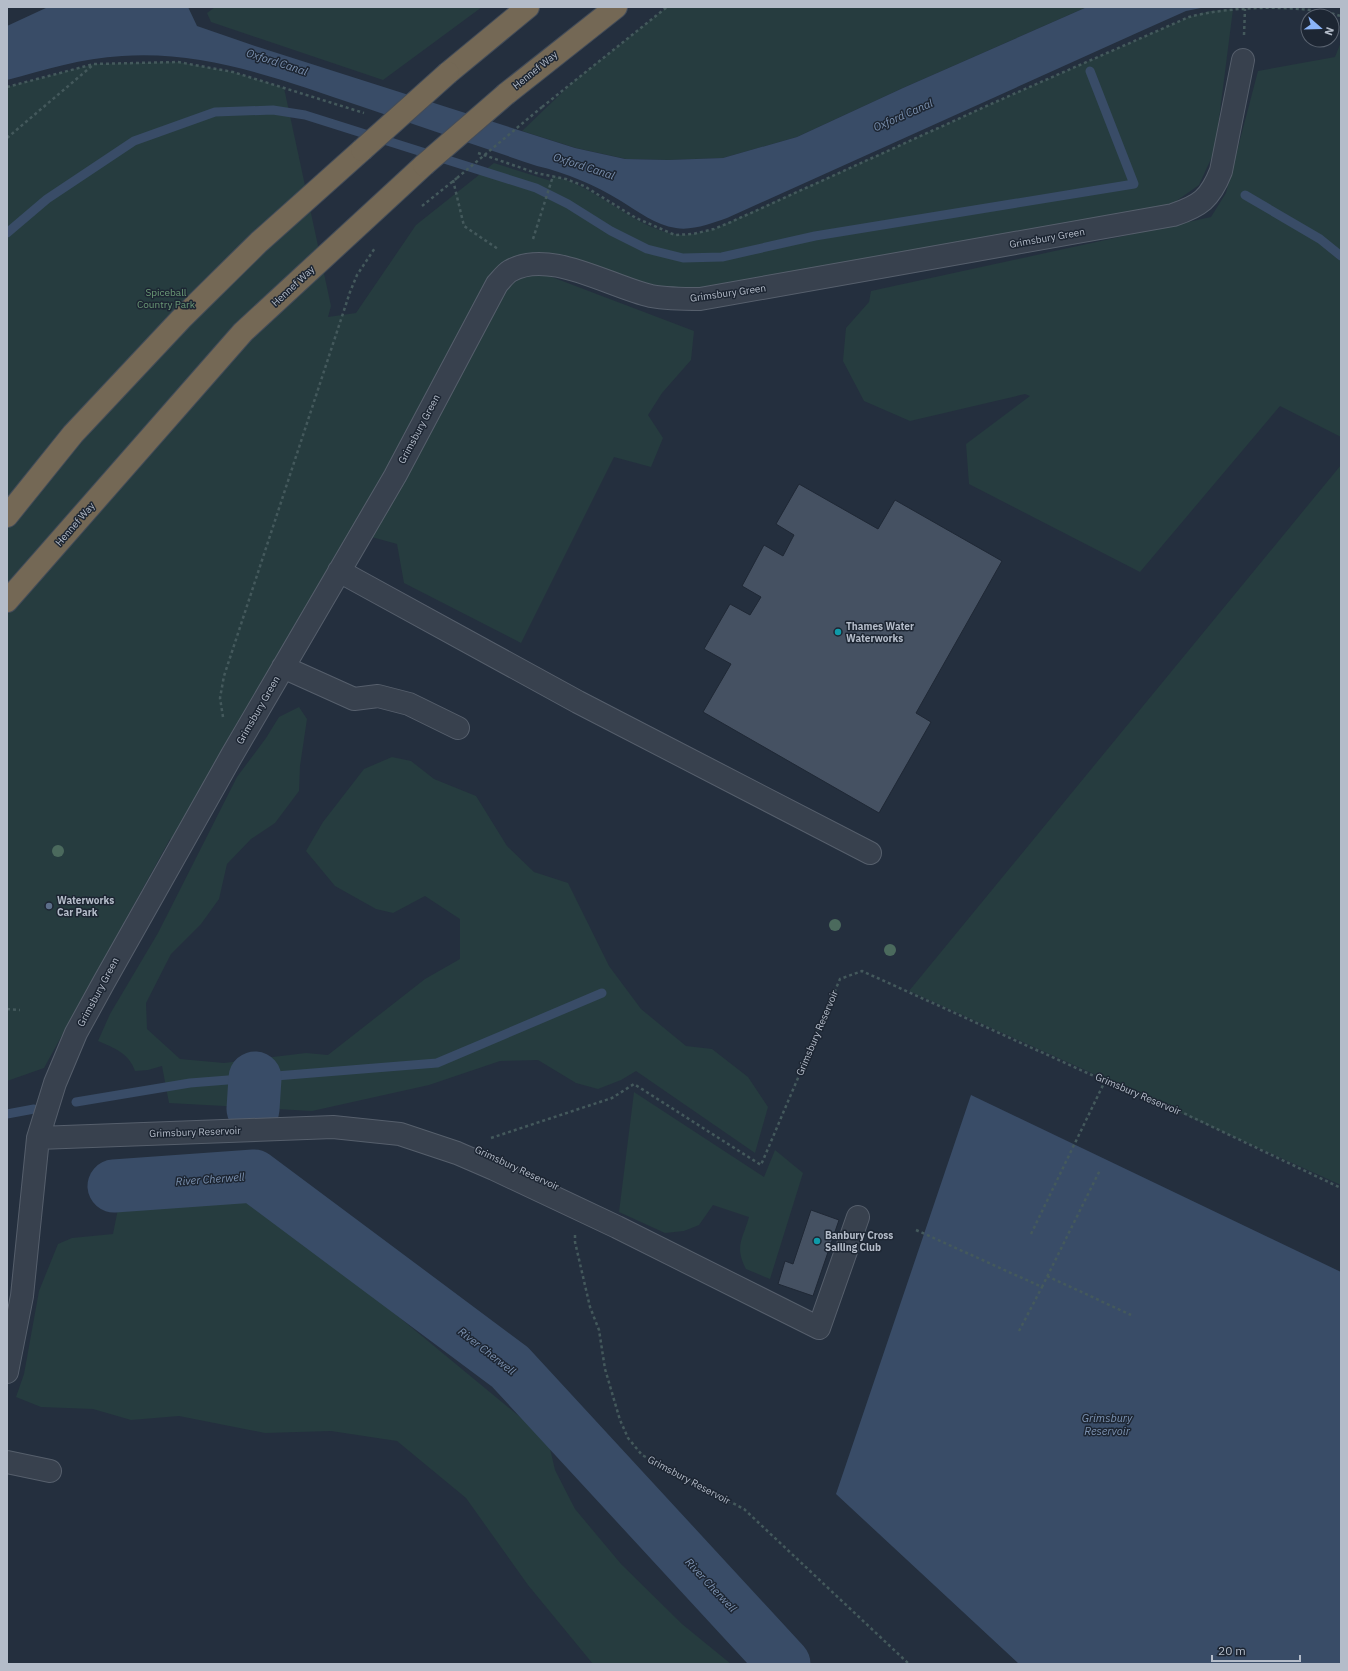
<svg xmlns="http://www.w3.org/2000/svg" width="1348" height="1671" font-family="'IBM Plex Sans',sans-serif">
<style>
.green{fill:#263c3f}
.water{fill:#394c67}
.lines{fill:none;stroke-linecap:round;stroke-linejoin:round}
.stream{stroke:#394c67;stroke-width:9}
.river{stroke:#394c67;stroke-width:53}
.building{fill:#455162;stroke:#1f2835}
.minor-casing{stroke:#565f6c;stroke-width:24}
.highway-casing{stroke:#434c59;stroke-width:24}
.path{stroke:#44595c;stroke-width:2.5;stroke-dasharray:3 3;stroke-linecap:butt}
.minor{stroke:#38414e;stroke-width:22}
.highway{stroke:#746855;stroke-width:22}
.highway-bridge-casing{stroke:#434c59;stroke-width:24;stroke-linecap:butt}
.path-bridge{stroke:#44595c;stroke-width:2.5;stroke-dasharray:3 3;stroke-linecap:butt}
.highway-bridge{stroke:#746855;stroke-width:22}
.tree{fill:#4b6a5d}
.culture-dot{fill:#0f9aa8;stroke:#1d2633;stroke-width:1.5}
.service-dot{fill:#5c6f8a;stroke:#1d2633;stroke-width:1.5}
.labels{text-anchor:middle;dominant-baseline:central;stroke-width:3;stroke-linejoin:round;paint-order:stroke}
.street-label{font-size:10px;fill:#b4bcc9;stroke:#1d2633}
.park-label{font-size:10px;fill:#6b9a76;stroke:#1d2633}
.poi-label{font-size:10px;font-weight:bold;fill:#b4bcc9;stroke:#1d2633;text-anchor:start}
.water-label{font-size:11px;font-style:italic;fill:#7c92b1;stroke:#1d2633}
</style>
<rect width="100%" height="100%" fill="#242f3e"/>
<path class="green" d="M215,7H482L383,80L211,22L207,13Z
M667,7H1087L903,88L797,137L723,158L668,160L626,159L576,148L522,131L573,82Z
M1233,9L1215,150L1199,185L1165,209L718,288L670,292L536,271L694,331L691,360L662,393L648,415L663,438L651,467L614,457L521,643L404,583L397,544L350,531L176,840L170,839L44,1068L7,1081V87L94,64L178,62L233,72L284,88L331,306L328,317L356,313L416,225L494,163L551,181L553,176C597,186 631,226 674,234C687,237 702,232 714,229L1000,100L1189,17L1210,11Z
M1341,42V437L1280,406L1140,572L969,484L966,444L1030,396L1025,394L910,421L864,401L843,361L846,328L869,302L871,291L1211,217L1226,193L1258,71L1335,57Z
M1341,465V1185L909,991Z
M299,707L307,719L300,766L299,791L275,823L251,839L227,864L219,899L201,924L171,954L146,1003L147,1029L180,1059L224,1063L306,1053L328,1055L425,979L460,959V919L425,896L393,913L376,909L335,886L306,851L323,822L364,769L392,757L411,761L434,779L476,796L507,846L534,872L568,883L609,966L641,1009L686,1046L712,1049L748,1077L768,1107L755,1153L636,1071L621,1080L598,1089L576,1083L538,1060L500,1061L429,1085L312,1111L169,1103L162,1066L148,1070L135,1071C129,1053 114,1048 98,1041L110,1014L158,933L237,777L266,738L279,717Z
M634,1092L764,1177L775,1150L803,1173L770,1279L746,1269C734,1246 743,1239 749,1217L713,1205L699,1225L684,1231L665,1233L619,1212Z
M245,1190L548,1440L555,1470L575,1509L621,1564L682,1624L731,1664H593L528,1585L466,1498L397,1441L331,1431L265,1433L179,1416L131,1420L93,1409L41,1407L16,1397L24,1374L39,1291L58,1244L72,1238L113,1234L119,1204Z"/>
<path class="water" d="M48,7H188L197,26L255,46L575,148L625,159L668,160L723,158L797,137L903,88L1087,7H1206L1186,11L1139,32L727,218C712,223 692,231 676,228C655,225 639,212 621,201C595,185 567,173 537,166C478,146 419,126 360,106C283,80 204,50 122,56C82,58 45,70 7,80V26Z
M971,1095L1341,1272V1664H1019L836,1494Z"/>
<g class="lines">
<path class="stream" d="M1245,195L1320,239L1341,256
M7,233L47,199L134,141L215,112L273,110L305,115L536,188L568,204L611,231L647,249L683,258L722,257L815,236L1134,184L1090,71
M76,1102L190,1083L437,1063L602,993
M7,1114L34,1109"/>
<path class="river" d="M253,1109L255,1078
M114,1186L254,1176L510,1367L784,1664"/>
</g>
<path class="building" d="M799,484L878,529L895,500L1002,561L916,713L931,722L879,813L703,712L731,664L704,649L730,604L750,615L761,597L742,586L764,545L783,556L794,535L776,524Z
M811,1210L839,1220L813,1296L778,1284L785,1261L793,1264Z"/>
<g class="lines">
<defs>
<path id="minor" d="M339,571L578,702L870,853
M283,667L354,699L378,696L409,704L458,728
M38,1138L333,1127L400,1134L457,1153L494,1169L617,1227L819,1328L858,1217
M7,1372L22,1296L38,1138L55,1083L76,1033L104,982L232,755L395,476L497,284C501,280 505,274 510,271C549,248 610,287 651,296C668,299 684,299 700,299L1173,215C1200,206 1210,199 1221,171L1243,60
M7,1462L50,1471"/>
<path id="highway" d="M448,73L528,7
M506,94L616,7
M7,516L73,434L181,319L259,242L362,150
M7,601L243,332L424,165"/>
</defs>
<use href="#minor" class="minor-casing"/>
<use href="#highway" class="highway-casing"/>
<path class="path" d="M1244,35L1245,9
M7,87L94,64L178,62L233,72L364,113
M542,107L667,7
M7,138L93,65
M478,153L536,173L566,179L584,186L636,218L675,235L693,234L714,229L731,222L1000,100L1189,17C1230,6 1301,4 1341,16
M453,180L464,226L498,249
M422,206L457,178
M533,239L553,176
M223,717L220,698L224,676L350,292L357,275L375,248
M7,1009L20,1010
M491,1138L612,1098L634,1084L761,1165L840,979L862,971L1105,1081L1158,1101L1341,1188
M916,1230L1042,1287L1100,1170
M1031,1234L1105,1081
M575,1235V1242L590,1307L599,1330L605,1369L620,1420L628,1438L642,1455L744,1509L909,1664
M1047,1276L1131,1315
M1019,1331L1042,1287"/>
<use href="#minor" class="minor"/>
<use href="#highway" class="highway"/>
<defs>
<path id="highway-bridge" d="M362,150L448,73
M424,165L506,94"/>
</defs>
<use href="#highway-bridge" class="highway-bridge-casing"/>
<path class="path-bridge" d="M457,178L542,107"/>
<use href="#highway-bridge" class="highway-bridge"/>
</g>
<g class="tree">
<circle cx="58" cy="851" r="6"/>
<circle cx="835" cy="925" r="6"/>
<circle cx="890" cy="950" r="6"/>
</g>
<g class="culture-dot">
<circle cx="838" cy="632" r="4"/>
<circle cx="817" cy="1241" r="4"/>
</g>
<circle class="service-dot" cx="49" cy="906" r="4"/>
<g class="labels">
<g class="street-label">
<text transform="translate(535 70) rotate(-39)">Hennef Way</text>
<text transform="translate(1047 238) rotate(-10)">Grimsbury Green</text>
<text transform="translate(293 286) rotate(-43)">Hennef Way</text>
<text transform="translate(728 293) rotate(-8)">Grimsbury Green</text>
<text transform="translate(419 429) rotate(-62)">Grimsbury Green</text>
<text transform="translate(75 524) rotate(-49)">Hennef Way</text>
<text transform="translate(258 710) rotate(-60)">Grimsbury Green</text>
<text transform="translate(98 992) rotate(-62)">Grimsbury Green</text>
<text transform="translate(817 1033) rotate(-67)">Grimsbury Reservoir</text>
<text transform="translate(1138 1094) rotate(23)">Grimsbury Reservoir</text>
<text transform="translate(195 1132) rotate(-2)">Grimsbury Reservoir</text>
<text transform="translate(517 1168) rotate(25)">Grimsbury Reservoir</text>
<text transform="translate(689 1480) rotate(28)">Grimsbury Reservoir</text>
</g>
<g class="park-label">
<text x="166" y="292">Spiceball<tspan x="166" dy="12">Country Park</tspan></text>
</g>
<g class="poi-label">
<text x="846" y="626">Thames Water<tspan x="846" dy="12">Waterworks</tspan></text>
<text x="57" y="900">Waterworks<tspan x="57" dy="12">Car Park</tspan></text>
<text x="825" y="1235">Banbury Cross<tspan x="825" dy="12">Sailing Club</tspan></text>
</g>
<g class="water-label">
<text transform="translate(277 62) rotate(18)">Oxford Canal</text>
<text transform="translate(903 115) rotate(-24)">Oxford Canal</text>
<text transform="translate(584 166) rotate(18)">Oxford Canal</text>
<text transform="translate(210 1179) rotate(-4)">River Cherwell</text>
<text transform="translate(487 1351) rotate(38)">River Cherwell</text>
<text x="1107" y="1418">Grimsbury<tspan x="1107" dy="13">Reservoir</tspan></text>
<text transform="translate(711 1585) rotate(47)">River Cherwell</text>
</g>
</g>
<rect width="1348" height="1671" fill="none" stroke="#b4bcc9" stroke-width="16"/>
<g transform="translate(1320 28) rotate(110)"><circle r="19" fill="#1d2633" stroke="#59626f"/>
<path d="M0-3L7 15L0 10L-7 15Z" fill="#8ab4f8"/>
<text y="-6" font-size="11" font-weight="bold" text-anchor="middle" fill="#b4bcc9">N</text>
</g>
<path d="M1212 1655v6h88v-6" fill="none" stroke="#b4bcc9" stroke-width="2"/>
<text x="1218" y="1655" font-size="12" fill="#b4bcc9" stroke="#1d2633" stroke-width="3" paint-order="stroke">20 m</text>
</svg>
